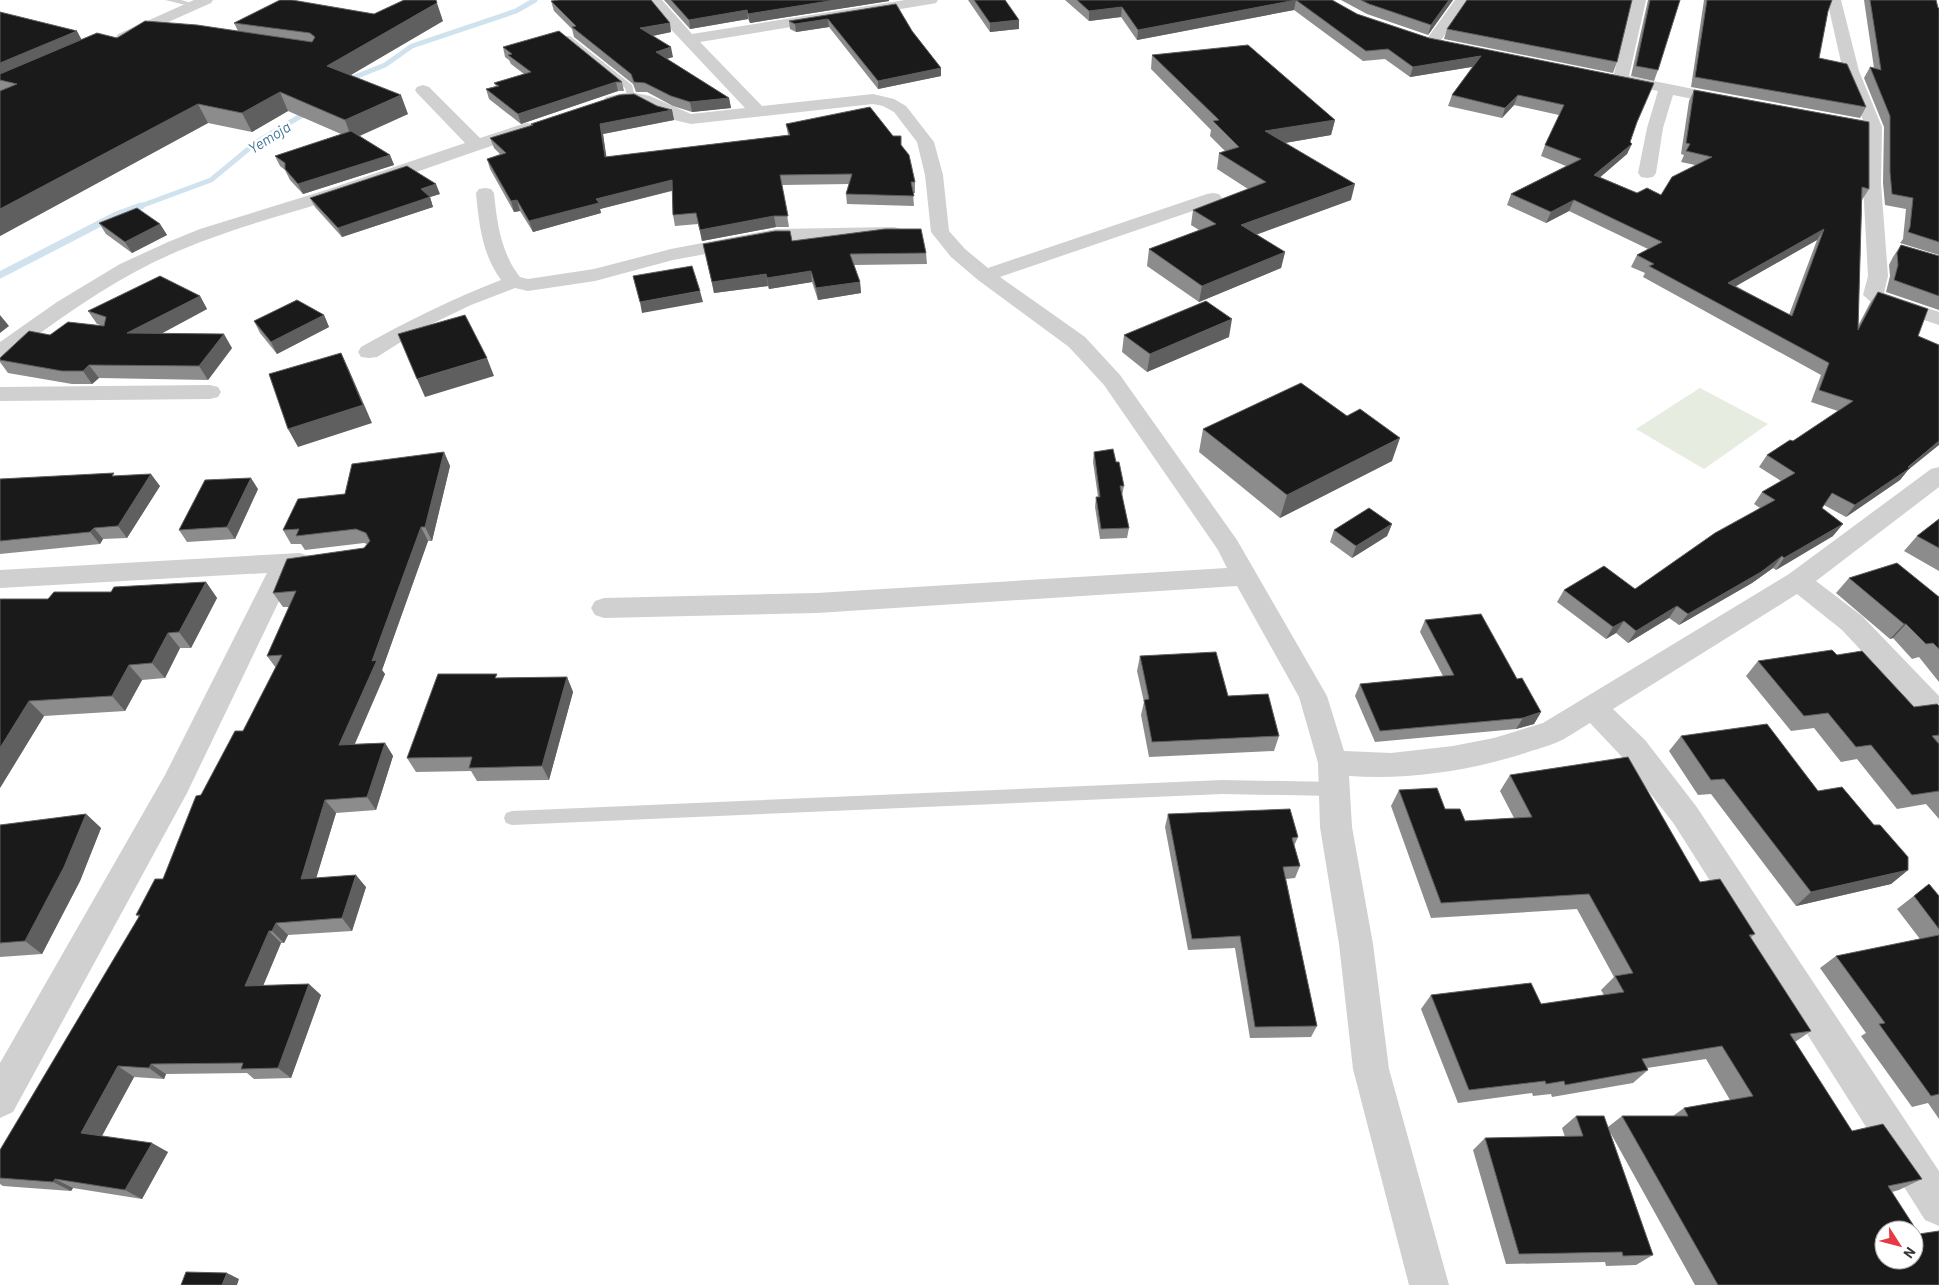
<svg xmlns="http://www.w3.org/2000/svg" width="1939" height="1285" font-family="Barlow,sans-serif">
<style>
.green{fill:#e6ecdf}
.lines{fill:none;stroke-linecap:round;stroke-linejoin:round}
.stream-far1{stroke:#cfe2ee;stroke-width:5}
.stream{stroke:#cfe2ee;stroke-width:7}
.lane{fill:#d0d0d0;fill-rule:evenodd}
.street{fill:#d0d0d0;fill-rule:evenodd}
.wall{fill:#8c8c8c;fill-rule:evenodd}
.shaded-wall{fill:#5f5f5f}
.building{fill:#1a1a1a;stroke:#5f5f5f;fill-rule:evenodd}
.labels{text-anchor:middle;dominant-baseline:central;stroke-width:5;stroke-linejoin:round;paint-order:stroke}
.far-water-label{font-size:15px;font-style:italic;fill:#3f7597;stroke:#fff}
</style>
<rect width="100%" height="100%" fill="#fff"/>
<path class="green" d="M1700,388L1768,424L1704,469L1636,429Z"/>
<g class="lines">
<path class="stream-far1" d="M345,81L385,65L412,46L516,11L535,0
M138,207L211,180L257,142L311,110"/>
<path class="stream" d="M0,275L116,215L141,206"/>
<path class="lane" d="M165,0H181L198,5L194,7Z
M564,36H570L632,85L635,97L634,99H628L625,88L564,40Z
M1222,780L1335,782L1341,784L1343,789L1341,794L1335,796L1222,794L512,825L506,823L504,818L506,813L512,811Z"/>
<path class="street" d="M194,0H213L211,3L128,40H118L116,37L118,34Z
M648,0H662L692,34L905,0H938L936,3L931,4L700,42L762,106L873,94L894,99L906,106L934,142L943,175L949,231L965,249L988,268L1207,194L1213,193L1219,194L1222,198L1219,202L1000,277L1085,337L1120,375L1237,540L1327,696L1344,751L1391,753L1453,746L1494,738L1543,723L1789,574L1931,469L1939,467V487L1816,581L1862,616L1939,696V727L1929,723L1842,630L1797,594L1613,709L1645,740L1696,806L1939,1171V1226L1925,1220L1674,824L1623,758L1590,723C1581,728 1573,734 1564,739C1553,745 1540,748 1528,752C1470,771 1410,780 1349,776L1352,827L1373,944L1389,1069L1449,1285H1409L1353,1069L1339,944L1320,827L1318,763L1299,697L1237,586L817,613L604,618L595,615L591,608L595,601L604,598L817,593L1227,568L1218,550L1104,385L1069,347L978,280L951,257L931,232L925,175L917,142L894,112L883,106L873,104L691,124L674,120L639,103H606L604,100L606,97L624,93H635L650,96L691,114L745,108L665,23Z
M1455,0H1469L1437,46H1427L1424,43Z
M1632,0H1646L1629,76L1728,96L1734,98L1736,101L1734,104L1728,106L1673,95L1663,128L1656,173L1653,177L1647,178L1641,177L1638,173L1647,128L1658,91L1609,81L1607,78L1609,75L1614,74Z
M1827,0H1841L1859,71L1882,127L1881,183L1888,276L1884,293L1939,312V325L1872,303L1863,295L1868,276L1863,183L1865,131L1825,124L1823,120L1825,116L1831,115L1863,120L1843,71Z
M423,85L429,87L480,138L526,123L532,124L534,128L532,132C467,154 401,178 335,199C267,220 196,238 133,273C89,297 48,327 8,357L0,358V342L57,302L120,264L168,242L200,229L326,190L465,143L417,93L415,90L417,87Z
M485,188L491,189L494,193C497,223 501,253 520,277L528,279L594,269L671,249L776,229L894,227L901,229L903,233L901,237L894,239L776,241L673,260L595,281L528,291L515,288L471,305L423,328L377,357L369,358L361,357L358,352L361,347C407,321 452,299 501,280C482,254 479,224 476,193L479,189Z
M210,385L218,387L221,392L218,397L210,399L0,401V387Z
M300,553L309,556L313,562L309,568L293,572L187,793L13,1112L0,1118V1063L165,775L267,573L0,588V570Z"/>
</g>
<path class="wall" d="M664,0H889V1L750,23L748,19L690,29Z
M968,0H1005L1019,29L990,32Z
M1065,0H1332L1357,14L1636,123L1627,154L1600,177L1637,193L1661,195L1695,165L1681,162L1684,155L1681,154L1689,101L1694,90L1869,189L1862,200L1858,326L1870,303L1878,292L1918,336L1908,470L1900,480L1846,517L1824,505L1822,508L1833,536L1776,570L1773,568L1752,583L1679,625L1669,618L1628,643L1616,633L1606,639L1557,602L1564,590L1635,589L1760,508L1754,504L1762,492L1781,481L1759,467L1767,455L1793,441L1838,411L1811,402L1821,375L1643,277L1645,273L1631,267L1637,255L1648,249L1569,211L1546,223L1507,205L1511,194L1566,166L1541,156L1545,145L1559,115L1514,105L1502,118L1448,106L1452,95L1472,67L1410,77L1385,59L1363,61L1294,10L1137,40L1121,17L1089,21ZM1817,240L1789,315L1736,286Z
M1341,0H1453L1428,35L1367,14Z
M1648,0H1680L1658,70L1654,81L1631,76Z
M1704,0H1832L1828,11L1819,58L1866,107L1860,118L1691,87Z
M1864,0H1936L1938,8H1939V255L1900,243L1903,239L1906,209L1885,205L1883,183L1884,127L1864,78L1870,67L1874,68Z
M551,1L671,32L653,36L673,57L667,59L729,98L731,108L692,112L673,106L647,92H636L633,84L574,37L572,29L554,11Z
M896,4L912,31L941,68V76L878,89L829,27L796,32L790,29L789,21Z
M0,12L82,39L238,31L234,23L374,14L443,21L350,75L408,114L360,136L390,155L394,165L303,194L290,180L285,170L280,166L275,156L341,134L288,111L252,132L208,123L0,236Z
M1447,29L1617,62L1613,73L1444,39Z
M503,47L622,82L624,91H618L521,124L489,99L486,89L496,86L494,83L524,74L511,64L509,60L505,57Z
M1152,55L1335,120L1331,135L1285,143L1351,200L1256,235L1285,252L1281,268L1199,302L1147,266L1149,249L1199,230L1191,225L1193,210L1248,189L1217,169L1219,153L1225,151L1210,136L1211,130L1151,69Z
M672,110L674,120L603,134L606,157L788,135L786,124L902,146L915,182V193H913L914,206L847,204L846,194L849,184L782,185L789,227H776L702,241L698,224L675,226L673,215L672,191L600,209L601,213L533,232L520,211L514,212L490,169L487,159L500,154L494,148L490,138L532,126L531,124Z
M440,194L430,197L433,207L342,237L315,207L310,198Z
M99,223L160,224L167,235L132,253L106,234Z
M792,241L926,253L927,264L854,265L860,282L861,293L818,300L812,282L769,289L768,286L714,293L703,244Z
M1901,245L1939,256V310L1886,292L1890,276L1889,265L1893,257Z
M200,296L207,309L161,334L232,348L208,380L99,378L92,384H72L8,373L0,362V358L50,335L103,326L97,324L88,311Z
M324,315L329,327L277,354L260,333L254,321Z
M1124,335L1229,337L1147,372L1122,352Z
M1347,416L1392,461L1280,518L1199,452L1203,429Z
M444,452L450,466L432,541H428L382,670L385,674L355,744L385,743L393,756L376,810L336,813L316,878L366,887L352,931L288,935L284,943H281L263,986L321,995L291,1078L254,1079L247,1073L166,1074L164,1079L134,1077L102,1136L168,1152L142,1199L73,1188L71,1191L3,1186L0,1184V1150L139,917L136,915L163,879L201,795L243,731L276,668L267,656L289,607H283L273,593L364,548L367,544L364,543L305,550L301,544H291L283,530L345,494Z
M1094,452L1116,462L1124,486L1122,496L1129,528L1127,538L1100,539L1095,507L1096,497H1098L1093,462Z
M116,476L160,486L127,538L103,539L100,544L0,554V479Z
M258,489L235,539L187,542L179,530Z
M1939,519V571L1904,551L1917,536Z
M1392,524L1387,536L1352,558L1330,542L1334,530Z
M1849,578L1939,597V682L1919,657L1912,659L1893,638L1890,639L1836,593Z
M206,582L217,598L191,648H180L165,678L142,680L125,711L44,716L0,788L48,599L111,592Z
M1425,620L1517,679L1541,712L1534,724L1516,729L1375,742L1355,696L1360,684L1443,676L1420,632Z
M1837,655L1914,707L1939,706V819L1926,804L1897,809L1857,759L1841,762L1814,728L1791,731L1746,676L1758,661Z
M1140,656L1228,696L1279,736L1274,751L1149,757L1141,715L1144,702L1137,671Z
M567,677L573,692L549,780L477,781L471,771L416,772L407,758L499,678Z
M1681,736L1818,791L1874,825L1908,870L1891,884L1796,906L1711,794L1698,795L1669,751Z
M1510,775L1700,882L1755,934L1750,938L1811,1031L1795,1042L1852,1131L1922,1179L1899,1190L1892,1192L1939,1285H1695L1610,1132L1653,1255L1636,1265L1606,1266L1605,1262L1506,1264L1473,1150L1485,1138L1565,1137L1562,1128L1576,1116L1608,1127L1622,1116H1673L1684,1108L1730,1100L1706,1059L1647,1068L1648,1070L1633,1083L1552,1097L1551,1094L1533,1096L1532,1093L1458,1103L1421,1009L1431,995L1541,1004L1604,995L1601,990L1614,977L1577,909L1431,918L1391,806L1399,790L1445,809L1465,821L1514,818L1500,791Z
M86,814L101,828L80,881L42,954L0,957V825Z
M1168,814L1298,837L1294,846L1300,866L1295,878L1286,879L1317,1026L1311,1037L1250,1038L1235,948L1188,950L1165,827Z
M1929,884L1939,896V1119L1928,1103L1912,1107L1861,1036L1866,1033L1820,968L1836,956L1920,939L1897,909Z"/>
<path class="shaded-wall" d="M835,0H889V1L750,23L748,14Z
M1296,0L1294,10L1137,40L1138,30Z
M1449,0H1453L1428,35L1431,25Z
M437,3L443,21L334,85L327,66Z
M1122,7L1121,17L1089,21V11Z
M747,10L748,19L690,29L689,20Z
M828,19L829,27L796,32L795,24Z
M1019,20V29L990,32V23Z
M670,23L671,32L642,38L640,28Z
M77,31L85,46L0,80V63Z
M671,47L673,57L658,61L656,52Z
M1481,56L1477,66L1410,77L1413,67Z
M941,68V76L878,89V81Z
M616,82L618,91L521,124L518,114Z
M280,92L288,111L252,132L242,113Z
M401,95L408,114L352,139L345,120Z
M1518,95L1514,105L1502,118L1505,108Z
M729,98L731,108L692,112L690,102Z
M198,104L208,123L0,236V209Z
M672,110L674,120L603,134L608,167L605,157L600,124Z
M1335,120L1331,135L1262,147L1265,131Z
M1632,144L1627,154L1590,186L1594,175Z
M390,155L394,165L303,194L298,184Z
M672,180L674,190L600,209L601,213L533,232L529,221L596,199Z
M436,184L440,194L430,197L433,207L342,237L338,228L421,189Z
M1355,184L1351,200L1238,241L1241,225Z
M517,200L520,211L514,212L511,201Z
M1574,200L1569,211L1546,223L1551,212Z
M774,216L776,227L702,241L700,230Z
M160,224L167,235L132,253L125,242Z
M1824,229L1817,240L1722,294L1728,283Z
M1285,252L1281,268L1199,302L1202,286Z
M811,271L812,282L769,289L767,278Z
M766,274L768,286L714,293L712,282Z
M860,282L861,293L818,300L816,288Z
M700,291L703,302L642,313L640,302Z
M200,296L207,309L136,347L127,333Z
M0,315L9,326L0,333Z
M324,315L329,327L277,354L271,342Z
M1232,319L1229,337L1147,372L1150,354Z
M224,334L232,348L208,380L199,366Z
M341,353L349,370L372,423L298,447L288,429Z
M487,358L494,376L425,397L417,379Z
M89,365L99,378L92,384L83,371Z
M1400,438L1392,461L1280,518L1287,495Z
M1939,441V445L1908,470L1900,480L1846,517L1855,505L1908,467Z
M444,452L450,466L432,541L425,527Z
M151,474L160,486L127,538L118,526Z
M251,478L258,489L235,539L227,527Z
M1392,524L1387,536L1352,558L1356,546Z
M1843,524L1833,536L1776,570L1784,558Z
M421,527L428,541L382,670L385,674L348,759L339,745L372,661Z
M94,528L103,539L100,544L90,532Z
M1782,556L1773,568L1752,583L1679,625L1688,614Z
M206,582L217,598L191,648L179,632Z
M1677,606L1669,618L1628,643L1636,631Z
M1624,621L1616,633L1606,639L1613,627Z
M1904,624H1906L1893,638L1890,639Z
M168,633L180,648L165,678L152,663Z
M129,665L142,680L125,711L112,696Z
M567,677L573,692L549,780L542,766Z
M29,701L44,716L0,788V748Z
M1541,712L1534,724L1516,729L1523,718Z
M385,743L393,756L376,810L367,797Z
M325,800L336,813L312,892L301,879Z
M86,814L101,828L80,881L42,954L25,941Z
M1908,870L1891,884L1796,906L1811,892Z
M356,875L366,887L352,931L342,918Z
M276,923L288,935L284,943L272,931Z
M269,931L281,943L258,998L245,986Z
M309,984L321,995L291,1078L278,1068Z
M151,1064L166,1074L164,1079L149,1068Z
M118,1066L134,1077L98,1143L81,1133Z
M152,1143L168,1152L142,1199L125,1190Z
M55,1179L73,1188L71,1191L53,1182Z
M227,1273L239,1279L237,1285H222Z"/>
<path class="building" d="M280,0H292L374,14L404,0H436L437,3L327,66L401,95L345,120L280,92L242,113L198,104L0,209V91L17,84L0,80V74L97,33L117,38L145,21L197,25L312,42L315,37L310,33L234,23Z
M559,0H651L670,23L640,28L671,47L656,52L729,98L690,102L671,96L645,83L634,82L631,74L572,27L576,26L551,1Z
M671,0H835L748,14L747,10L689,20Z
M974,0H1005L1019,20L990,23Z
M1077,0H1296L1138,30L1122,7L1089,11Z
M1296,0H1332L1357,14L1429,38L1654,83L1637,122L1630,142L1632,144L1594,175L1637,193L1647,188L1661,195L1672,177L1712,157L1686,151L1690,144L1686,143L1694,90L1869,122V189L1862,187L1858,330L1878,292L1928,309L1918,336L1939,345V441L1908,467L1910,468L1855,505L1832,493L1822,508L1843,524L1784,558L1782,556L1761,572L1688,614L1677,606L1636,631L1624,621L1613,627L1564,590L1604,566L1635,589L1715,533L1775,500L1762,492L1795,473L1767,455L1790,440L1793,441L1853,401L1819,390L1829,363L1649,266L1654,264L1637,255L1662,242L1574,200L1551,212L1511,194L1581,159L1545,145L1564,105L1518,95L1505,108L1452,95L1481,56L1413,67L1388,49L1366,51ZM1824,229L1792,316L1728,283Z
M1361,0H1449L1431,25L1369,4Z
M1467,0H1632L1617,62L1447,29Z
M1650,0H1680L1658,70L1636,66Z
M1707,0H1832L1828,11L1819,58L1847,64L1866,107L1695,77Z
M1870,0H1936L1938,8H1939V242L1908,232L1910,227L1913,198L1892,194L1890,172V116L1870,67L1881,70Z
M896,4L912,31L941,68L878,81L828,19L795,24L789,21Z
M0,12L77,31L0,63Z
M559,31L622,82H616L518,114L486,89L499,86L494,83L531,72L508,55L512,54L503,47Z
M1248,45L1335,120L1265,131L1355,184L1241,225L1285,252L1202,286L1149,249L1216,224L1193,210L1266,182L1219,153L1239,147L1213,121L1219,120L1152,55Z
M634,94L657,106L672,110L600,124L605,157L790,135L786,124L870,107L893,136H901V145L909,155L915,182H911L914,196L846,194L852,174L780,175L788,216H774L700,230L696,213L673,215L672,180L596,199L599,203L529,221L517,200L511,201L487,159L506,153L490,138L533,125L531,124L619,95Z
M351,131L390,155L298,184L285,169V163L275,156Z
M407,166L436,184L421,189L430,197L338,228L310,198Z
M137,208L160,224L125,242L99,223Z
M885,229H921L926,253L850,254L860,282L816,288L811,271L767,278L766,274L712,282L703,244L775,231H790L792,241Z
M1901,245L1939,256V296L1894,280L1898,265L1897,253Z
M692,266L700,291L640,302L633,276Z
M160,276L200,296L127,333L224,334L199,366L89,365L83,371H62L0,360V358L29,331L50,335L68,322L104,326L106,317L88,311Z
M297,300L324,315L271,342L254,321Z
M1206,301L1232,319L1150,354L1124,335Z
M465,315L487,358L417,379L398,334Z
M341,353L363,405L288,429L269,374Z
M1301,383L1347,416L1360,409L1400,438L1287,495L1203,429Z
M1113,449L1116,462H1119L1124,486H1120L1129,528L1101,529L1096,497H1100L1094,452Z
M444,452L425,527H421L372,661L377,660L339,745L385,743L367,797L325,800L301,879L356,875L342,918L276,923L272,931H269L245,986L309,984L278,1068L241,1069L243,1063L151,1064L149,1068L118,1066L81,1133L152,1143L125,1190L55,1179L53,1182L0,1178V1150L140,915H136L155,879H163L196,796L201,795L235,731H243L282,655L267,656L296,591L273,593L287,559L364,548L370,541L366,533L356,529L296,536L299,529L283,530L298,499L345,494L352,464Z
M114,473L112,476L151,474L118,526L94,528L90,532L0,541V479Z
M251,478L227,527L179,530L205,480Z
M1369,508L1392,524L1356,546L1334,530Z
M1939,519V548L1917,536Z
M1897,563L1939,597V649L1933,643L1926,644L1906,624H1904L1849,578Z
M206,582L179,632L168,633L152,663L129,665L112,696L29,701L0,748V599H48L54,592H111L114,587Z
M1481,614L1517,679L1522,678L1541,712L1523,718L1380,731L1360,684L1454,675L1425,620Z
M1832,650L1837,655L1862,651L1914,707L1937,704L1939,706V735L1932,736L1939,744V791L1912,795L1871,745L1856,747L1828,713L1804,716L1758,661Z
M1216,652L1228,696L1268,694L1279,736L1152,742L1144,700L1149,699L1140,656Z
M438,674H497L495,678L567,677L542,766L469,768L472,757L407,758Z
M1767,724L1818,791L1842,787L1874,825H1880L1908,857V870L1811,892L1724,779L1711,780L1681,736Z
M1628,757L1700,882L1720,879L1755,934L1749,935L1811,1031L1790,1034L1852,1131L1883,1124L1922,1179L1888,1186L1919,1234L1939,1231V1285H1718L1622,1116H1688L1684,1108L1753,1096L1722,1046L1642,1059L1648,1070L1565,1085L1564,1081L1546,1084L1545,1081L1469,1090L1431,995L1531,983L1541,1004L1624,992L1615,976L1633,973L1589,894L1441,903L1399,790L1437,788L1445,809H1460L1465,821L1532,817L1510,775ZM1884,1230H1914V1260H1884Z
M1290,809L1298,837L1292,838L1300,866L1283,867L1317,1026L1255,1027L1240,936L1192,939L1168,814Z
M86,814L64,867L25,941L0,943V825Z
M1929,884L1939,896V929L1914,896Z
M1939,935V1094L1931,1096L1879,1024L1885,1023L1836,956Z
M1576,1116H1604L1653,1255L1623,1256L1622,1252L1519,1254L1485,1138L1583,1136Z
M186,1272L227,1273L222,1285H181Z"/>
<g class="labels">
<g class="far-water-label">
<text transform="translate(269 137) rotate(-32)">Yemoja</text>
</g>
</g>
<g transform="translate(1899 1245) rotate(126)"><circle r="24" fill="#ffffff" stroke="#adadad"/>
<path d="M0-4L9 19L0 12L-9 19Z" fill="#e63946"/>
<text y="-8" font-size="14" font-weight="bold" text-anchor="middle" fill="#333333">N</text>
</g>
</svg>
